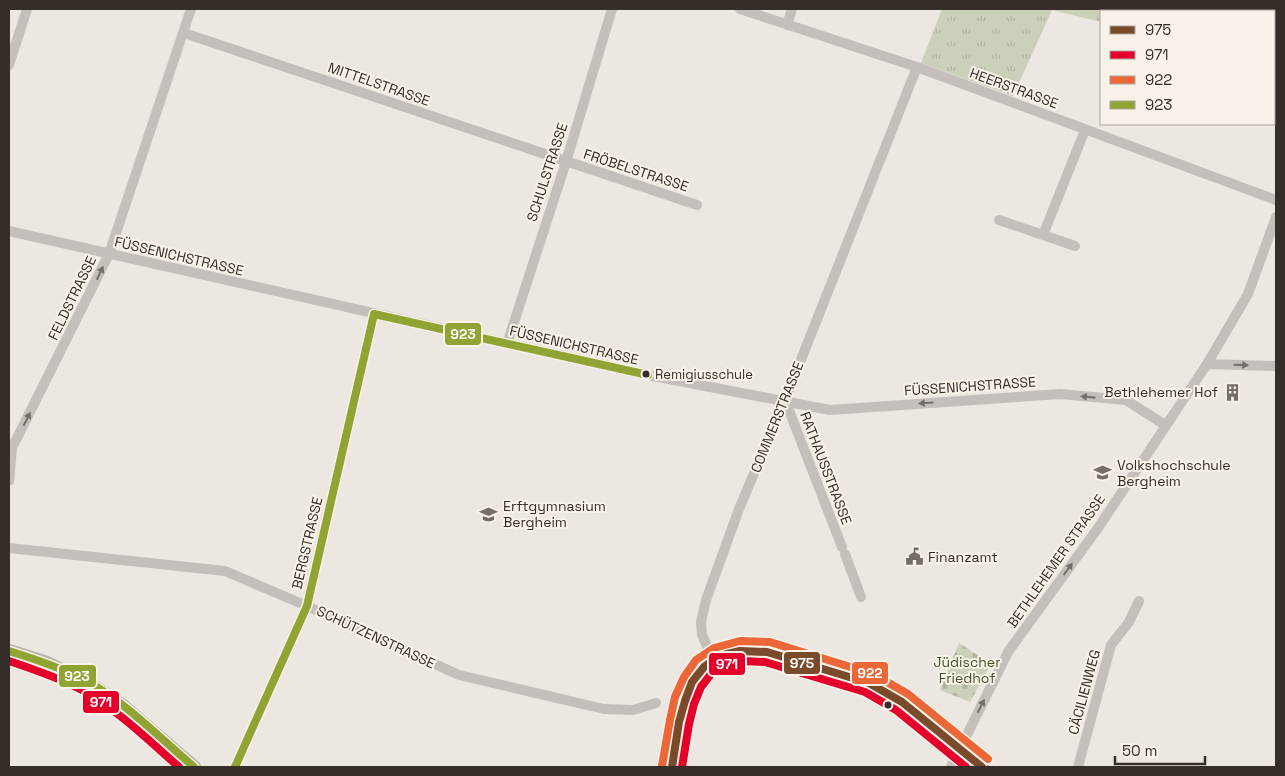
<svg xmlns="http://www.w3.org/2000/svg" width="1285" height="776" font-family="'Space Grotesk',sans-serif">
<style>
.grass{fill:url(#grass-tufts)}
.cemetery{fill:url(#cemetery-stones)}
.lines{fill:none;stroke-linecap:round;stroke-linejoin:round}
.minor{stroke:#c4bfba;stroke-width:10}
.secondary{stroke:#b5b0aa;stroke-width:14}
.bus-1-casing{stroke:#f8f2e8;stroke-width:11}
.bus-2-casing{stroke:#f8f2e8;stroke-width:11}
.bus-3-casing{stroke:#f8f2e8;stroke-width:11}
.bus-4-casing{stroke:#f8f2e8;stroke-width:11}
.bus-1{stroke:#7a4b2a;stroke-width:8}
.bus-2{stroke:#e4002b;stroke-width:8}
.bus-3{stroke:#ec6738;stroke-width:8}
.bus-4{stroke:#90a433;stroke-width:8}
.oneway{fill:#756f6a}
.bus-dot{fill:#352d28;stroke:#f8f2e8;stroke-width:2}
.labels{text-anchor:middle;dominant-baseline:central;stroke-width:4;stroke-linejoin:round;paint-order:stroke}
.bus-label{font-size:13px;fill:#352d28;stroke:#f8f2e8;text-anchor:start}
.street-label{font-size:14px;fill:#352d28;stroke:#f8f2e8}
.poi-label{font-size:14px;fill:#352d28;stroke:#f8f2e8;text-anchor:start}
.park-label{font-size:14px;fill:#41512e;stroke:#f8f2e8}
.line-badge{stroke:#f8f2e8;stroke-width:2}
.badge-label{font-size:14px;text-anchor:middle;font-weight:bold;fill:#fff}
</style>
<defs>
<pattern id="grass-tufts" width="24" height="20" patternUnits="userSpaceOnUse" patternTransform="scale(1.25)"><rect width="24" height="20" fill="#cbd0bb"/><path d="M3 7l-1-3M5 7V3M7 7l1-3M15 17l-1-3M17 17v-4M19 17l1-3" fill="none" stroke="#afb3a1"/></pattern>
<pattern id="cemetery-stones" width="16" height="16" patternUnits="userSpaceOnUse" patternTransform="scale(1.25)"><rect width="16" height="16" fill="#cbd0bb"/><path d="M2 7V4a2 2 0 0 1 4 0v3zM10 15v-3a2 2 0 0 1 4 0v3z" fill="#afb3a1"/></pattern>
</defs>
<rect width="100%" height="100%" fill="#ece7e0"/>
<path class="grass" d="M942,9H1134L1133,11H1101V22L1052,10L1013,96L921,63Z"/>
<path class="cemetery" d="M959,643L991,664L970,702L940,690Z"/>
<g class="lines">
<path class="minor" d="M740,9L917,67L1276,200
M787,25L792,9
M184,33L697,205
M9,65L27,9
M999,220L1043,235L1085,130
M9,231L648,375L830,410L1060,394L1126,400L1165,425
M1043,235L1075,246
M507,344L566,162L612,9
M1207,364L1276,366
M785,400L842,547
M9,481L12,448L109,254L191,9
M9,548L225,571L307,606L459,675L604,709L633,710L656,703
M845,554L861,597
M713,660L702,635L701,622L706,600L739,509L785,400L917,67
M235,767L307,606L374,314
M951,767L1008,652L1098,528L1207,364L1248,294L1276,217
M1078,767L1111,645L1129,622L1139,601"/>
<path class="secondary" d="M9,651L47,663L86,681L123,706L194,767
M672,767C681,708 686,638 767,652L869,683L902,702L982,767"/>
<defs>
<path id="bus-1" d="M672,767L679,722L685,701L692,682L704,667L719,656L740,651L767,652L869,683L902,702L982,767"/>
<path id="bus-2" d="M9,661C33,669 57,677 80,689C117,709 148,740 179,767
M682,767L689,724L694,704L701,687L711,674L723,665L741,661L765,662L865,692L896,710L966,767"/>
<path id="bus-3" d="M662,766L670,720L675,697L684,677L696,660L714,648L740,641L770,642L873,674L908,694L988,759"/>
<path id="bus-4" d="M9,651C35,659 61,668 85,680C125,702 159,737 194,767
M235,767L307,606L374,314L648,375"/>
</defs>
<use href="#bus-1" class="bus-1-casing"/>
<use href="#bus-2" class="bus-2-casing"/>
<use href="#bus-3" class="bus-3-casing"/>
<use href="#bus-4" class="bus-4-casing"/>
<use href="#bus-1" class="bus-1"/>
<use href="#bus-2" class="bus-2"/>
<use href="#bus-3" class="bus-3"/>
<use href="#bus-4" class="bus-4"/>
</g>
<defs><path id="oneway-solid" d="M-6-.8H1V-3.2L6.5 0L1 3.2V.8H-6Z" transform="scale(1.25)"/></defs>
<g class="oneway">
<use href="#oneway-solid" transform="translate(100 273) rotate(-64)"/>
<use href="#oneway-solid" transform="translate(1241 365) rotate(2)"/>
<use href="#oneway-solid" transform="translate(1088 397) rotate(-174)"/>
<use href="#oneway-solid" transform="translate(926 403) rotate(176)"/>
<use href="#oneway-solid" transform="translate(27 419) rotate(-63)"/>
<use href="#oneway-solid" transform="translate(1068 569) rotate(-54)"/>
<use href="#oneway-solid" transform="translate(981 706) rotate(-63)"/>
</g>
<defs>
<symbol id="building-bare" viewBox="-9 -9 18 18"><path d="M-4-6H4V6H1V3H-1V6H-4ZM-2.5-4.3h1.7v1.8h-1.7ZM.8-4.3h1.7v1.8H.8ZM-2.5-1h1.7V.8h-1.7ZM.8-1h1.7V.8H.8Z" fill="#756e68" stroke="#f8f2e8" stroke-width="2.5" paint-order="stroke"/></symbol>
<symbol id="university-bare" viewBox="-9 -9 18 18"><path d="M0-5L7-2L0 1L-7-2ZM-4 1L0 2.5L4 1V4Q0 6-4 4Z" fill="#756e68" stroke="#f8f2e8" stroke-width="2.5" paint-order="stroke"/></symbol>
<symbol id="school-bare" viewBox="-9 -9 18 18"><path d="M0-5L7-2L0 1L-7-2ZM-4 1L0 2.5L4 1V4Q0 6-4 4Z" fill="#756e68" stroke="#f8f2e8" stroke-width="2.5" paint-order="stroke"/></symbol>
<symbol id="civic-bare" viewBox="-9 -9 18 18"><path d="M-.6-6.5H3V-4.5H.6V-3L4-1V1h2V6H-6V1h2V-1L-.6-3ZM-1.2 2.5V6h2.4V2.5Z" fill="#756e68" stroke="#f8f2e8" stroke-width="2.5" paint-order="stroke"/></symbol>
</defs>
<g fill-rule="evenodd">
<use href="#building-bare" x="1220" y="380" width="25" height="25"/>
<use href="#university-bare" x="1090" y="460" width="25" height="25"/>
<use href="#school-bare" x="476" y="502" width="25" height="25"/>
<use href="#civic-bare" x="902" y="544" width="25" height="25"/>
</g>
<g class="bus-dot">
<circle cx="646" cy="374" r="4.5"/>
<circle cx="888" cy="705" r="4.5"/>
</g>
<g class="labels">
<g class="bus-label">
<text x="655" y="374">Remigiusschule</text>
</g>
<g class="street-label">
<text transform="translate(379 84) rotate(19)">MITTELSTRASSE</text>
<text transform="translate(1014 88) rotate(20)">HEERSTRASSE</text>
<text transform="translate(636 170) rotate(18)">FRÖBELSTRASSE</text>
<text transform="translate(547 172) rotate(-72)">SCHULSTRASSE</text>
<text transform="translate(179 256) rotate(13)">FÜSSENICHSTRASSE</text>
<text transform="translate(72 298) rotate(-64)">FELDSTRASSE</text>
<text transform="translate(574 345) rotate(13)">FÜSSENICHSTRASSE</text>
<text transform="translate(970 386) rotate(-4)">FÜSSENICHSTRASSE</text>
<text transform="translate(777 417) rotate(-68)">COMMERSTRASSE</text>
<text transform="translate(826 468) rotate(69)">RATHAUSSTRASSE</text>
<text transform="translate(307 543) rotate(-77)">BERGSTRASSE</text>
<text transform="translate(1056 561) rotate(-55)">BETHLEHEMER STRASSE</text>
<text transform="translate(376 637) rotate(25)">SCHÜTZENSTRASSE</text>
<text transform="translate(1084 692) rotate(-75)">CÄCILIENWEG</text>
</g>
<g class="poi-label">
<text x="1218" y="392" text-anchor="end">Bethlehemer Hof</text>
<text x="1117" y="465">Volkshochschule<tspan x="1117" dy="16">Bergheim</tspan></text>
<text x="503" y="506">Erftgymnasium<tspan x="503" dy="16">Bergheim</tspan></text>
<text x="928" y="557">Finanzamt</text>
</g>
<g class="park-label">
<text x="967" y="662">Jüdischer<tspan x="967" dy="16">Friedhof</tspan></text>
</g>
</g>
<g class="line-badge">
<rect x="444" y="322" width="38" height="24" rx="5" fill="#90a433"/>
<rect x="783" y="651" width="38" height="24" rx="5" fill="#7a4b2a"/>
<rect x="708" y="652" width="38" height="24" rx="5" fill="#e4002b"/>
<rect x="851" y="661" width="38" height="24" rx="5" fill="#ec6738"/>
<rect x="58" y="664" width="39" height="24" rx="5" fill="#90a433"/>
<rect x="82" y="690" width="38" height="24" rx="5" fill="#e4002b"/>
</g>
<g class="badge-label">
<text x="463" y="339">923</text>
<text x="802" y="668">975</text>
<text x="727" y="669">971</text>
<text x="870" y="678">922</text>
<text x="77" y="681">923</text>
<text x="101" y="707">971</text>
</g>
<rect width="1285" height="776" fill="none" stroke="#352d28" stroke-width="20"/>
<rect x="1100" y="10" width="175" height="115" fill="#f8f2e8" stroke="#aaa39b"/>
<rect x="1110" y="26" width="25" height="8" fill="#7a4b2a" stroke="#aaa39b"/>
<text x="1145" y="35" font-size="15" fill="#352d28">975</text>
<rect x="1110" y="51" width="25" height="8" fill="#e4002b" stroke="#aaa39b"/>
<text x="1145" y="60" font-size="15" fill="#352d28">971</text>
<rect x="1110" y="76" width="25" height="8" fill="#ec6738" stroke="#aaa39b"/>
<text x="1145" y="85" font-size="15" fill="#352d28">922</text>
<rect x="1110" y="101" width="25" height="8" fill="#90a433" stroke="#aaa39b"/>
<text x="1145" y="110" font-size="15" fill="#352d28">923</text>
<path d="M1115 756v8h90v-8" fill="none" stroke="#352d28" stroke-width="2.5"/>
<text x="1122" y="756" font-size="15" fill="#352d28" stroke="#f8f2e8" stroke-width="4" paint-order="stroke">50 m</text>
</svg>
